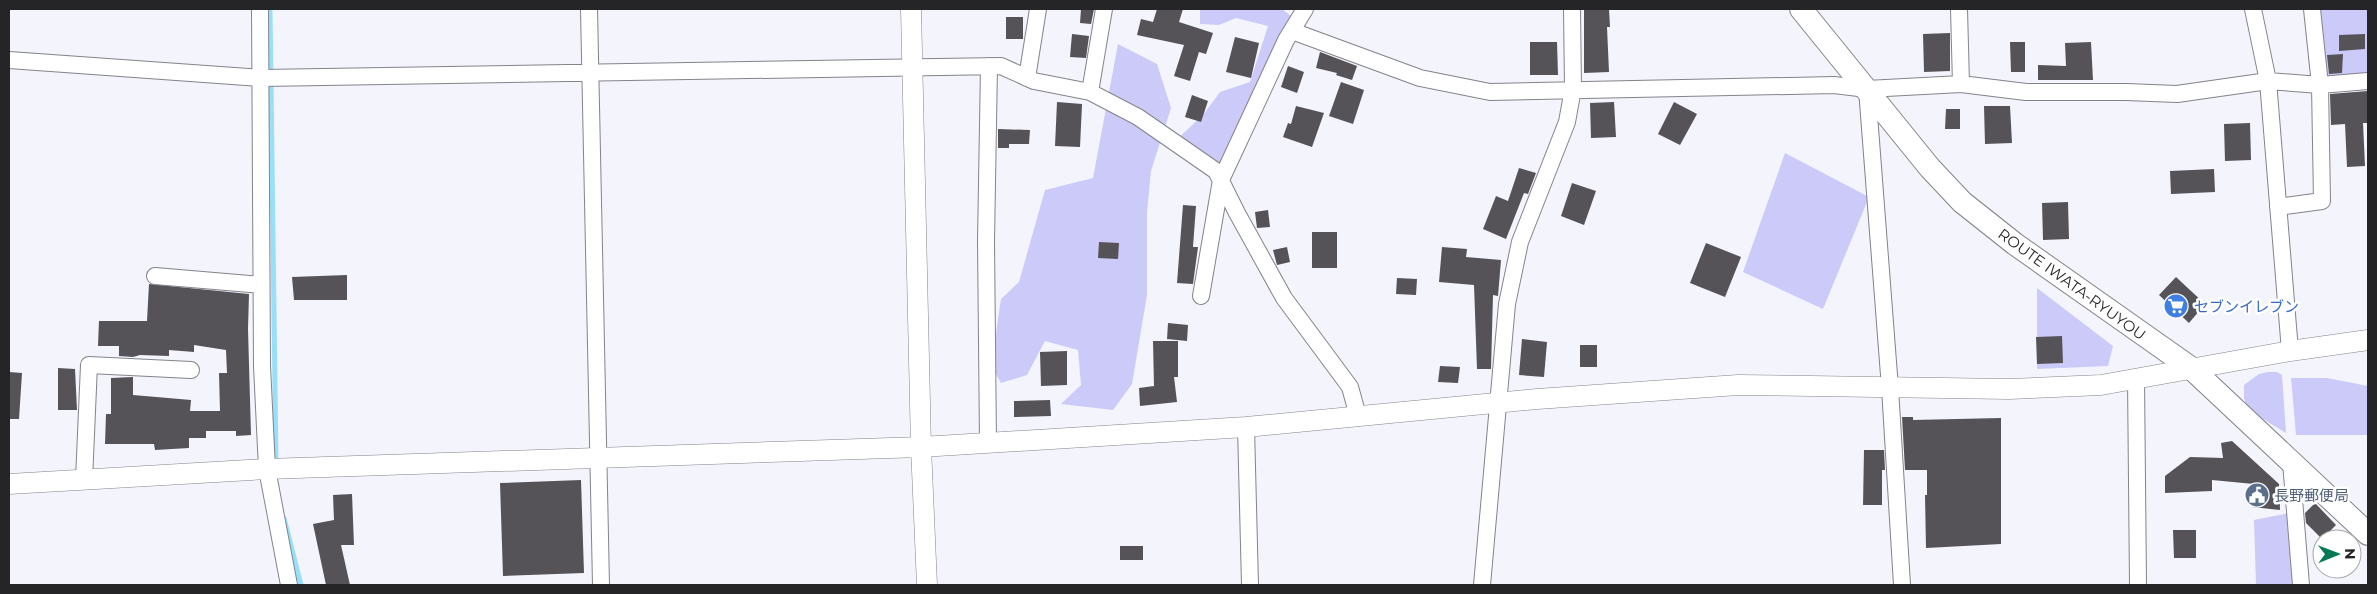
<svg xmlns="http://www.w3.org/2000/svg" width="2377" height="594" font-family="Montserrat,'Noto Sans JP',sans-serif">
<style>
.green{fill:#cccaf9}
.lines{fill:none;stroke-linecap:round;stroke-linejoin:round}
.stream{stroke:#97dffa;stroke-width:5}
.building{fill:#555258}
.minor-casing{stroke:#83838a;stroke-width:18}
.tertiary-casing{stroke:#83838a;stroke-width:21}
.secondary-casing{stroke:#83838a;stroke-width:24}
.minor{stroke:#fff;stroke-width:16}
.tertiary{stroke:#fff;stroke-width:20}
.secondary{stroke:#fff;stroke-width:22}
.labels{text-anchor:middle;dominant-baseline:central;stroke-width:5;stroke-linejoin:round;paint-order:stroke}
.street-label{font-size:15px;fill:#252528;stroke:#fff}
.shop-label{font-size:15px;fill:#366cbe;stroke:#fff;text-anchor:start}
.service-label{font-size:15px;fill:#4e5e75;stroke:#fff;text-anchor:start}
</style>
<rect width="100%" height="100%" fill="#f4f4fc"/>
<path class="green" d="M1200,9H1282L1291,16L1288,36L1224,172L1204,152L1174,142L1203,115L1220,92L1250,82L1268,26L1236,18L1219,25L1200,24Z
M2319,9H2368V81L2327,84Z
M1118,44L1157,64L1171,108L1151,171L1147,212V295L1132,384L1113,410L1061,404L1081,385L1078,350L1045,341L1027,375L1001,383L996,374L995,340L1001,299L1019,282L1045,190L1093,178Z
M1785,153L1869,197L1823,309L1743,272Z
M2037,288L2113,346L2108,366L2037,369Z
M2268,372H2277L2282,375L2286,433L2248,410L2244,398V385L2259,374Z
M2291,378H2327L2368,386V435H2296Z
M2295,512L2299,585H2256L2254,520Z"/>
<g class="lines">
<path class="stream" d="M270,9L276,463
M284,518L301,585"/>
</g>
<path class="building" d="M1081,9H1094L1091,24L1080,23Z
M1157,9H1183L1179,22L1213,33L1206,54L1199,52L1190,81L1174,76L1184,45L1137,35L1141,19L1153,22Z
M1584,9H1609L1610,27H1607L1609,72L1584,73Z
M1006,17H1023V39H1006Z
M1950,33V71L1924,72L1923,34Z
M1072,34L1089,36L1086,58L1070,57Z
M2365,34V49L2339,51V35Z
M1235,37L1259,43L1251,78L1226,72Z
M1530,42H1557L1558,75H1530Z
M2010,42H2025V72H2011Z
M2091,42L2093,80H2038V65L2066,66L2065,43Z
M1320,52L1357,66L1352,80L1336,75L1337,73L1316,68Z
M2343,54L2342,73L2329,74L2327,55Z
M1288,66L1304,72L1297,93L1281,87Z
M1341,82L1364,90L1353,124L1329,116Z
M2368,91V123H2363L2365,166L2347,167L2345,124L2331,125L2330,94Z
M1192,95L1208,101L1201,122L1185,117Z
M1057,102L1082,104L1080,147L1055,146Z
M1614,102L1616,137L1591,138L1590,103Z
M1674,102L1697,114L1680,145L1658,134Z
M1296,106L1324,113L1312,147L1283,137L1288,123L1291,124Z
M1984,106H2010L2012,143L1985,144Z
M1946,109H1960V129H1945Z
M2250,123L2251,160L2225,161L2224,124Z
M998,129L1030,130L1029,144H1009V148H998Z
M1519,168L1536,173L1528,194L1524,193L1506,239L1483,229L1496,196L1508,201Z
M2214,169L2215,192L2171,194L2170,171Z
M1572,183L1596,191L1584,225L1561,216Z
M2068,202L2069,239L2043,240L2042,203Z
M1183,205L1196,206L1193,247H1198L1193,284L1177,283Z
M1268,210L1270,227L1257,228L1255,212Z
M1312,232H1337V268H1312Z
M1099,242L1119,243L1118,259L1098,258Z
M1706,243L1741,257L1725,297L1690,283Z
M1287,247L1290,262L1277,265L1273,250Z
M1442,247L1467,249L1466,257L1501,260L1498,296L1493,295L1491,369H1477L1474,285L1439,282Z
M347,275V300H294L292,277Z
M2176,277L2205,304L2189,323L2159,295Z
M1397,278L1417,279L1416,295L1396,294Z
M149,284L249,294L248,329L251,435L236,436V431H206V438H189V448L155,450L154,444H105L106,414H111V378L133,377V395L191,400L190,411H220L219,373H227L226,350L194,345V352L169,350V356L140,355L133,357L119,356V346H98L99,321H147Z
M1168,323L1188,325L1187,341L1167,339Z
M2062,336L2063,363L2037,364L2036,337Z
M1522,339L1547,342L1544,377L1519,375Z
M1153,341H1178V377H1174L1177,402L1140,406L1139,388L1154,386Z
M1580,345H1597V367H1580Z
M1067,351V385L1041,386L1040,352Z
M1440,366L1460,367L1458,383L1438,382Z
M58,368L75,369L77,410H58Z
M9,372L22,373L19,419H9Z
M1050,400L1051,416L1014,417V401Z
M1902,417H1913V420L2001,418V544L1926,548L1925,495H1927V470H1905Z
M2232,441L2279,484L2280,510L2252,507L2254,484L2212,480V491L2165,493V476L2190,457L2223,458L2221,443Z
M1864,450H1884L1885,470H1882V505H1863Z
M581,480L584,573L503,576L500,483Z
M352,494L354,545H341L350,585H326L313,524L334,520L333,495Z
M2315,503L2336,525L2322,539L2306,523L2305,513Z
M2173,530H2196V558H2174Z
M1120,546H1143V560H1120Z"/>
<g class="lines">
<defs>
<path id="minor" d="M260,9L262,366L267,469L289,585
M589,9L601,585
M1959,9L1961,84
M2253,9L2268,81L2290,351
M1292,31L1420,78L1490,92L1834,85L1867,89L1961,84L2026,92H2126L2177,94L2268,81L2320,85L2368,81
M9,60L261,78L1001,66L1034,81L1090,92L1138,117L1216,171L1237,213L1284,298L1350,387L1358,416
M1027,78L1038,9
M1867,89L1890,388L1902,585
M1090,92L1104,9
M2278,207L2322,201L2320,85L2312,9
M155,276L261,285
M1201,296L1221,180L1286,40L1305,9
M2136,378L2138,585
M1246,427L1250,585
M988,443L986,241L989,66
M2291,462L2301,585
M84,480L89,365L191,370
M1482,585L1507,304L1520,242L1567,122L1573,89L1572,9"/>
<path id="tertiary" d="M911,9L921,447L927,585
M9,484L267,469L921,447L1246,427L1537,399L1738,385L2009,389L2101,385L2290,351L2368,340"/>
<path id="secondary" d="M1801,9L1930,168L1962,202L2015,244L2191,368L2368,534"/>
</defs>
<use href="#minor" class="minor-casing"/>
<use href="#tertiary" class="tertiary-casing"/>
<use href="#secondary" class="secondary-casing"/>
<use href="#minor" class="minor"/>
<use href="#tertiary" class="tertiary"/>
<use href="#secondary" class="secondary"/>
</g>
<defs>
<symbol id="supermarket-disc" viewBox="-11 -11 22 22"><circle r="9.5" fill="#3f7fe0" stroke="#fff"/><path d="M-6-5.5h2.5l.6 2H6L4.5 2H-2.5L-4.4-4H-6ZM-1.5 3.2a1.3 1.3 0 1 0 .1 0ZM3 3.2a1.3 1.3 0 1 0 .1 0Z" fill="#fff"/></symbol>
<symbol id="civic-disc" viewBox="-11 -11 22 22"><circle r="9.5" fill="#5c6f8a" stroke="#fff"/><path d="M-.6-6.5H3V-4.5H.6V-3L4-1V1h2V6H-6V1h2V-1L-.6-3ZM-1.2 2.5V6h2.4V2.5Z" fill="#fff"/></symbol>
</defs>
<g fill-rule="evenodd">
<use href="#supermarket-disc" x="2162" y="292" width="28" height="28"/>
<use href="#civic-disc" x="2243" y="481" width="28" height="28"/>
</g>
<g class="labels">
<g class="street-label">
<text transform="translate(2072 284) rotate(36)">ROUTE IWATA-RYUYOU</text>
</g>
<g class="shop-label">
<text x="2194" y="306">セブンイレブン</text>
</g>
<g class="service-label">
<text x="2274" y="495">長野郵便局</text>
</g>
</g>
<rect width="2377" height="594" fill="none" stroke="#252528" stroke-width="20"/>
<g transform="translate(2337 554) rotate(89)"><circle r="24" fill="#ffffff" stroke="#a8a8a9"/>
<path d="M0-4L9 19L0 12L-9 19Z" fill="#037955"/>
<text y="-8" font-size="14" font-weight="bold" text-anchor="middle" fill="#252528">N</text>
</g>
</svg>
